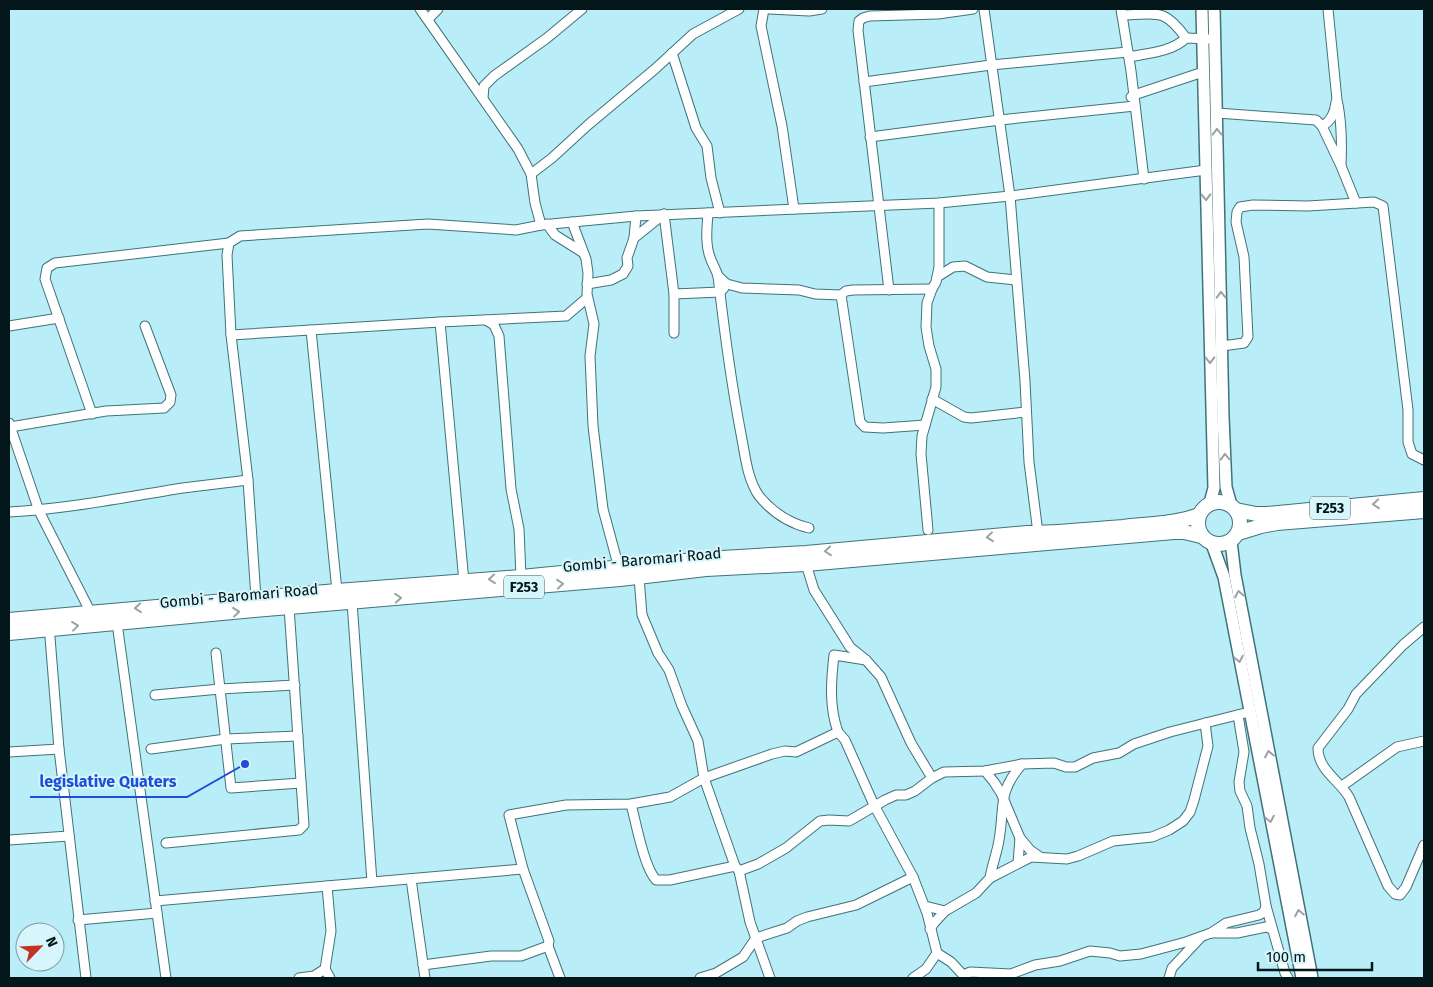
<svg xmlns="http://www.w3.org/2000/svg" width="1433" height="987" font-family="'Fira Sans',sans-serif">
<rect width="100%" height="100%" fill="#b9edf7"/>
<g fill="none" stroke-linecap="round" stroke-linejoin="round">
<defs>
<g id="minor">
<polyline points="420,9 518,149 531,174 535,203 541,225"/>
<polyline points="764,9 761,26 782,126 794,209"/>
<polyline points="769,9 809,11 822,9"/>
<polyline points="984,9 1010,196 1025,381 1029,462 1038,533"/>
<polyline points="1121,9 1131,71 1144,179"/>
<path d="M1328,9L1337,100C1342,122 1342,143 1341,165"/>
<path d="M1122,15C1156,15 1163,6 1186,38"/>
<polyline points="428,19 438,9"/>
<polyline points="672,53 696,128 707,146 711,178 720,213"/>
<path d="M1129,57C1148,53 1172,52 1186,38L1209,39"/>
<polyline points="864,82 991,65 1128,52"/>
<polyline points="1131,97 1134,95 1203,72"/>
<polyline points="483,98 484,86 494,76 547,38 582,9"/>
<polyline points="1217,113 1316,120 1322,126 1341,166 1356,203"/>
<path d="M1322,126C1332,121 1335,112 1336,102"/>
<polyline points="870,137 1000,120 1135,106"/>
<polyline points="531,174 552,158 588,125 655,69 693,34 739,9"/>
<path d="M708,213C707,228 705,244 710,257C712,264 716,269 718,276C724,329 731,382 741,434C745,454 747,479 759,496C773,513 788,523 809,528"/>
<polyline points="664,214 674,294 674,333"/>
<polyline points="572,222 586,259 588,273 587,294 594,324 590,356 593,426 603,509 620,572"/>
<polyline points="547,224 555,235 582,252"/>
<polyline points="634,238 664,214"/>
<polyline points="718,276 727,284 742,288 799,290 815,294 841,295"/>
<polyline points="937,277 953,267 965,266 987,277 1016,280"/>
<polyline points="587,284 611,280 623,274 628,266 627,258 634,238 636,216"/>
<polyline points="889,290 858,30 859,21 863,18 870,16 938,14 973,9"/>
<polyline points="674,294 720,292 724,288"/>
<polyline points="486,320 494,325 499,336 511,489 519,529 521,577"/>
<polyline points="440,322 464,582"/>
<polyline points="9,326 59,318"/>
<polyline points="311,330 337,591"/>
<polyline points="231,335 440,322 566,316 587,298"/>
<polyline points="1222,346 1244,343 1248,337 1244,257 1236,222 1237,212 1240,207 1253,205 1308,206 1374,202 1383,206 1408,410 1408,442 1412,454 1424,460"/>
<polyline points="932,399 964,417 971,418 1026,412"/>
<polyline points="92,414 45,279 47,268 55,263 229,243"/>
<polyline points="9,423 39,511 91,613"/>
<polyline points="925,425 883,428 865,427 860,422 841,295 846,291 853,290 932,289"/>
<polyline points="10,427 106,411 164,408 170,402 171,395 145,326"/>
<path d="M9,512C68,509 125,497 183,488C205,485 226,483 248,480"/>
<polyline points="928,530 921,454 922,436 936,387 936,369 929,346 926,327 927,303 932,289 936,282 939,267 939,203"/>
<polyline points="806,564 814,590 850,647 866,660 881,677 911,743 932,778"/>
<polyline points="639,577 642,615 658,653 669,670 682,706 698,741 704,778 735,866 739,871 750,922 770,978"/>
<polyline points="256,598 248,480 231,335 227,255 229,243 240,236 428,224 516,230 541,225 636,216 939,203 1010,196 1206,170"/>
<polyline points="352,602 372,882"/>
<polyline points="117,623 166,978"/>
<polyline points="49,625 59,749 86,978"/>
<path d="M1424,627L1403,645L1356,694L1348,709L1318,748C1318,770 1339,780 1349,797L1388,886L1395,894L1400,895L1406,887L1424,845"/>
<polyline points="216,653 231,788 301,783"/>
<polyline points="155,695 220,689 295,685"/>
<polyline points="1238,715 1244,752 1239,782 1240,791 1247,806 1250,828 1259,864 1266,906 1285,973 1288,978"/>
<polyline points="838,732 845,740 874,805 913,877 927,913 937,953 951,962 966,978"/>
<polyline points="151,749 226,739 298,736"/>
<polyline points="9,752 59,749"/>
<polyline points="985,771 994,782 1001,793 1020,838 1030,850 1040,857"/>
<polyline points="1342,786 1397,747 1424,741"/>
<path d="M631,804C636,823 644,867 656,880H670L735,866"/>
<polyline points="9,840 69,836"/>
<polyline points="166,843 299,830 304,825 289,607"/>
<polyline points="1018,863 1020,838"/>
<polyline points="739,871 758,864 786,848 820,821 829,820 849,821 885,800 896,795 906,795 915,791 932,778 944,772 985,771 1022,764 1054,763 1066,767 1075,767 1093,758 1119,753 1134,744 1170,732 1249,712"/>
<path d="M990,878C992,865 997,853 999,840C1005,806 997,793 1022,764"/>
<polyline points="411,879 425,978"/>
<polyline points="155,901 523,869"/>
<polyline points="925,906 945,911"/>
<polyline points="78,920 157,913"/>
<polyline points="930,929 934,923 945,911 976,893 990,878 1031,857 1067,859 1078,856 1113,841 1152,837 1169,830 1183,821 1190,812 1194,800 1208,746 1205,723"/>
<polyline points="1211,933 1237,933 1266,927 1272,929"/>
<polyline points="423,965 491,956 521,956 548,946"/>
<polyline points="325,969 330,978"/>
<polyline points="964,975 970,972 1011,974 1035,965 1060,961 1090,951 1110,953 1120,956 1141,954 1186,942 1211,933 1226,923 1259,915 1264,912 1266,906"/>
<polyline points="299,978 314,976 325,969 331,931 327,886"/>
<path d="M560,978L548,946L549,941L523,869L509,815L566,805L631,804L670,797L704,778L772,754L785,751L796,752L838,732C829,707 831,681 834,655L866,660"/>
<polyline points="700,978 716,973 743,957 756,938 787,928 797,921 807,917 856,905 913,877"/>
<polyline points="913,978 926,969 937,953"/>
<polyline points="1169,978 1172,968 1201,937"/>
</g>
<g id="secondary">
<polyline points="1202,9 1214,488 1210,503"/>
<polyline points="1214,9 1223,417 1226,487 1231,505"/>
<polyline points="1231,541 1235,575 1312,978"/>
<polyline points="1212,544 1224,577 1302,978"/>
</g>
<g id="primary">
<circle cx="1219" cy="523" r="21"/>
<polyline points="1236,510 1256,514 1267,514 1424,499"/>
<polyline points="1238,533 1261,526 1277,523 1424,511"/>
<path d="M9,620L337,591L521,577L705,559L806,553L1027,533C1059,533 1091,529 1123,527C1148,524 1175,524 1199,515"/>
<polyline points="9,633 254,610 620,579 706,569 806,564 1174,532 1184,532 1201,536"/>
</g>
</defs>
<!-- minor casing -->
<use href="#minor" stroke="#41727b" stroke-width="11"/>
<!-- secondary casing -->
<use href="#secondary" stroke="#41727b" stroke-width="14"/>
<!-- primary casing -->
<use href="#primary" stroke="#41727b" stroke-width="16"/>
<!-- minor -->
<use href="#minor" stroke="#fff" stroke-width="9"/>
<!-- secondary -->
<use href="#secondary" stroke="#fff" stroke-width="11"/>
<!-- primary -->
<use href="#primary" stroke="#fff" stroke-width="14"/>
</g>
<!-- one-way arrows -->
<defs><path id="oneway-chevron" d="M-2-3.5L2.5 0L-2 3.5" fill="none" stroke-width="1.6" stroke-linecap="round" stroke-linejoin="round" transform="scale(1.25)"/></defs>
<g stroke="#9aa2a3">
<use href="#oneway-chevron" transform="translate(1217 132) rotate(-91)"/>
<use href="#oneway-chevron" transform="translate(1206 197) rotate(89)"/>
<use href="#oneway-chevron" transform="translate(1221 295) rotate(-91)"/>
<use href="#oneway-chevron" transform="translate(1210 360) rotate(89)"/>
<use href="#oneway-chevron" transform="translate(1225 457) rotate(-92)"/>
<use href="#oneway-chevron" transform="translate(1376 504) rotate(175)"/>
<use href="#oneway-chevron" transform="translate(990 537) rotate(174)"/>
<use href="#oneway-chevron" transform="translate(828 551) rotate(175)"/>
<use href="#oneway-chevron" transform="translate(492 579) rotate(175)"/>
<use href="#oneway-chevron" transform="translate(560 584) rotate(-5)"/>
<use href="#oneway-chevron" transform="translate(1239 594) rotate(-101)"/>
<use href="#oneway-chevron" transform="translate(398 598) rotate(-5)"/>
<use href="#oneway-chevron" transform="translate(138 608) rotate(175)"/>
<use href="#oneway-chevron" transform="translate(236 612) rotate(-6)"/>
<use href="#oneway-chevron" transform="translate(75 626) rotate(-7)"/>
<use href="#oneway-chevron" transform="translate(1239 659) rotate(79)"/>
<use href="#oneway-chevron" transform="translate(1269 754) rotate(-101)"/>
<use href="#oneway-chevron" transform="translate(1270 819) rotate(79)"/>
<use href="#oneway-chevron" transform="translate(1299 913) rotate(-101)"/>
</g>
<g text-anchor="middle" stroke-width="4" stroke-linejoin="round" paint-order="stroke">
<!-- shield labels -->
<g fill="#d7f6fc" stroke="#43595e" stroke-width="1">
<rect x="1310" y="496.5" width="40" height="23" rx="4"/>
<rect x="504" y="575.5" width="40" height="23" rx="4"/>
</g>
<g font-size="14" font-weight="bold" fill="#03161a">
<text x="1330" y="513">F253</text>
<text x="524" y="592">F253</text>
</g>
<!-- street labels -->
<g font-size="15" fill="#03161a" stroke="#d7f6fc">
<text transform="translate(642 560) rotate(-5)" y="5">Gombi - Baromari Road</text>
<text transform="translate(239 596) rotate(-5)" y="5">Gombi - Baromari Road</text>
</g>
</g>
<!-- callouts -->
<path fill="none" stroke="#1d4ed8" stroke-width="2" d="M245 764L187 797H30"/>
<circle fill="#1d4ed8" stroke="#d7f6fc" stroke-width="2" cx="245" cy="764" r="5"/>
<g font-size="16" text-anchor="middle" font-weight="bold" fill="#1d4ed8" stroke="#d7f6fc" stroke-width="4" stroke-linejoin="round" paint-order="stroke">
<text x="108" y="787">legislative Quaters</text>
</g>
<!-- border -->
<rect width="1433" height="987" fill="none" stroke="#03161a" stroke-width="20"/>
<!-- north arrow -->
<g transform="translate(40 947) rotate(66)"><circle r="24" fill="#d7f6fc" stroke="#829ca2"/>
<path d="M0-4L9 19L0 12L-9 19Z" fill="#c03421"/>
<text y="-8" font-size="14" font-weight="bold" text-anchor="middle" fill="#03161a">N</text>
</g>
<!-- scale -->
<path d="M1258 962v8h114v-8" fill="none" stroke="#03161a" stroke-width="2.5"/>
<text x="1266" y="962" font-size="15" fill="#03161a" stroke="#d7f6fc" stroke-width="4" paint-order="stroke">100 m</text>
</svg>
